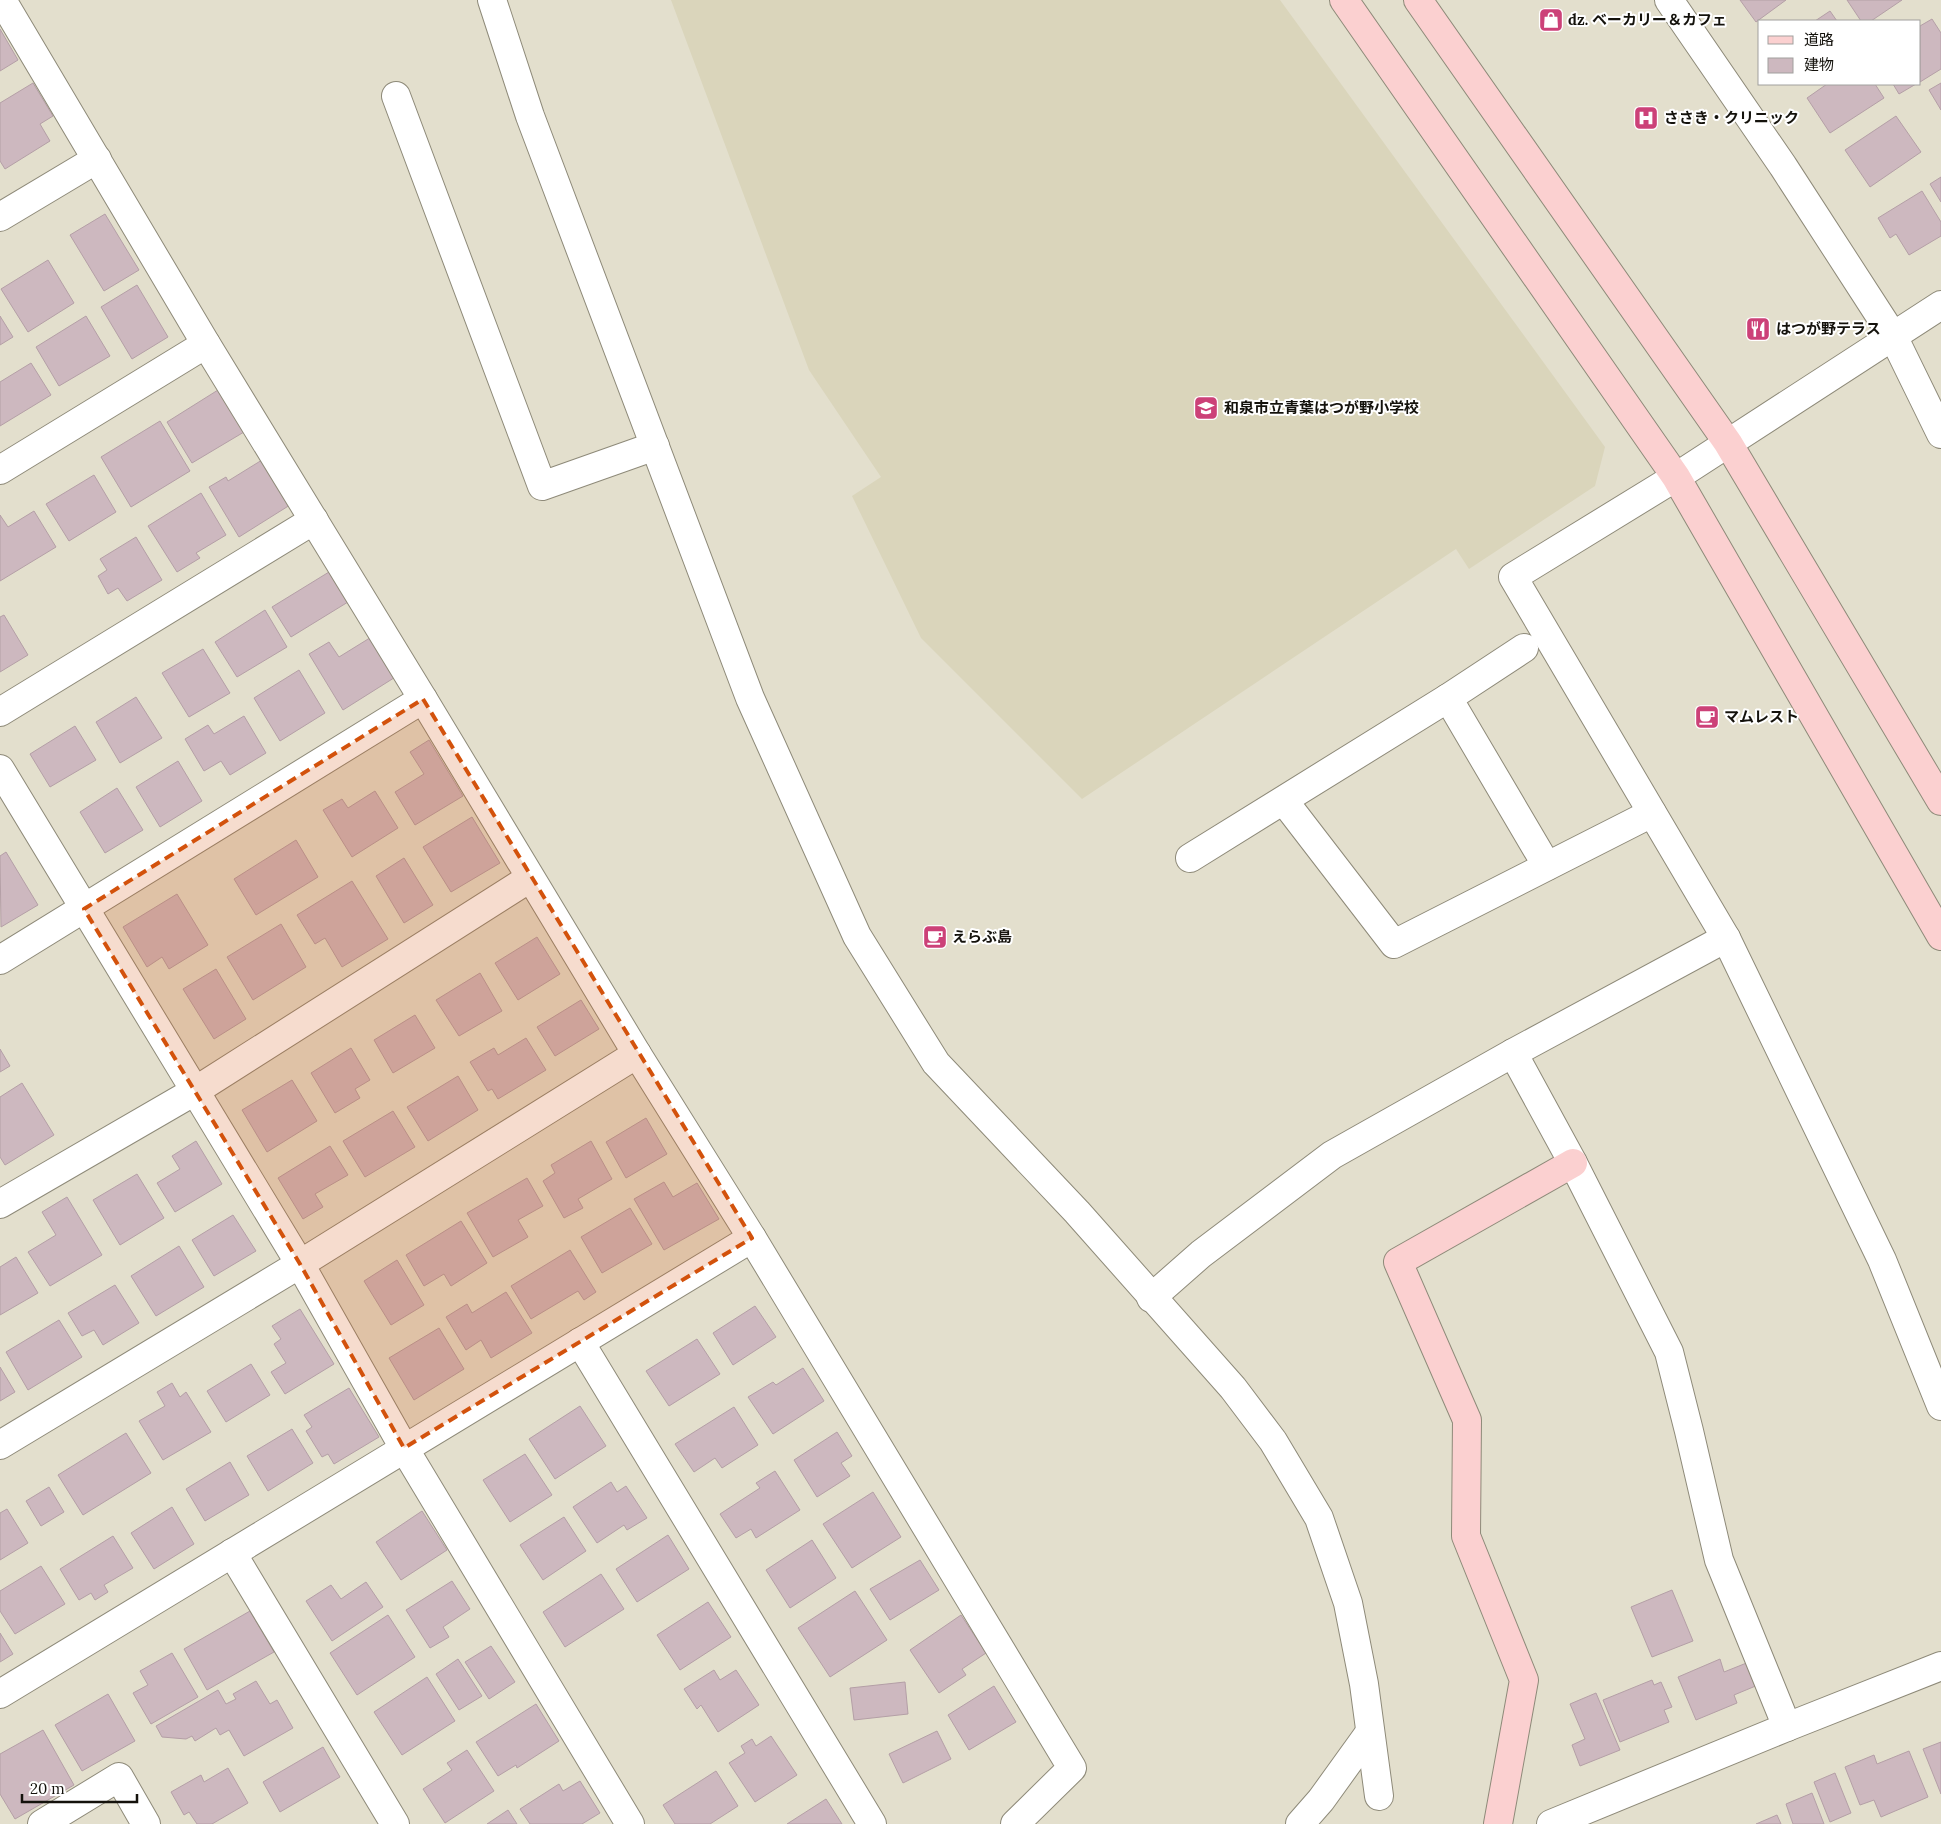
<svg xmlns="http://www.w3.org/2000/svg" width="1941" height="1824" font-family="Lora,'Noto Sans JP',serif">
<rect width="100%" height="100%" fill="#e3dfcd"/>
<!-- built -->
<polygon fill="#dad5bb" points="671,0 1280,0 1605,447 1595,486 1469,569 1456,549 1082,799 921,638 852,496 881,477 809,370"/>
<!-- building -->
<g fill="#cdb8bf" stroke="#b49fa6">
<polygon points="1740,0 1786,0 1756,22"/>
<polygon points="1847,0 1902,0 1871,21 1861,21"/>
<polygon points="1830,11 1837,21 1815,21"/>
<polygon points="1932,19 1941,33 1941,69 1920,82 1920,26"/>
<polygon points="0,29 18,60 0,71"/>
<polygon points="33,83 53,116 40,124 50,141 5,169 0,161 0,103"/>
<polygon points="1941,83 1941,110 1929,90"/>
<polygon points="1827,84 1875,84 1884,98 1830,133 1807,98"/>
<polygon points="1893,84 1916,84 1899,94"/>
<polygon points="1896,116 1921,152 1870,187 1845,150"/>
<polygon points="1941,177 1941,202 1930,184"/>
<polygon points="1922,191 1941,222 1941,236 1909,255 1896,234 1890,238 1878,218"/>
<polygon points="105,214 139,270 104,291 70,235"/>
<polygon points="48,260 74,303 28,332 1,289"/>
<polygon points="137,285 168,337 132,359 101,307"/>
<polygon points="0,316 13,337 0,345"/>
<polygon points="86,316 110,356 59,386 36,347"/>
<polygon points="31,363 51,395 0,426 0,382"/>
<polygon points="218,390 244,432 192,463 167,422"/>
<polygon points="160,421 190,471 131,507 101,457"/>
<polygon points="262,460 290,505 239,537 209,487 226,477 228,481"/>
<polygon points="94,475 116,512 69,541 46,504"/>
<polygon points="201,493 226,535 196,553 200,558 177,572 148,526"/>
<polygon points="34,511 56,547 0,581 0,515 8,527"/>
<polygon points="136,537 162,580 127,601 118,588 108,594 98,576 107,570 100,559"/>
<polygon points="329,572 348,602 291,637 272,607"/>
<polygon points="265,610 287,647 237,677 215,642"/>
<polygon points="4,615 28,655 0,672 0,617"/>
<polygon points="373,636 397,676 343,710 309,654 329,642 339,657"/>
<polygon points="203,649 230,693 189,717 162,673"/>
<polygon points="299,670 325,713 280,741 254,698"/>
<polygon points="136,697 162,738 120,763 96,722"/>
<polygon points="244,716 266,753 230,775 221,761 204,771 185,739 208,725 214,734"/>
<polygon points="75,726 96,760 50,787 30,754"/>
<polygon points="429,740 463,796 415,825 395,792 424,774 410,752"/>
<polygon points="178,761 202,801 160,827 136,787"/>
<polygon points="117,788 143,830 105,853 80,812"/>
<polygon points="375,791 398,828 352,857 323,810 342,799 348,808"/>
<polygon points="472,817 500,863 451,892 423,847"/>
<polygon points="296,840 318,877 256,915 234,879"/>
<polygon points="6,852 38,905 1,927 0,856"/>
<polygon points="404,858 433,905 404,923 376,876"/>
<polygon points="352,881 388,939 342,967 325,938 315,944 297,915"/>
<polygon points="177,894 208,945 169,969 162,957 147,967 123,927"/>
<polygon points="281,924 306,967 253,1000 227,957"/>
<polygon points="537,937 560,974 518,1000 495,963"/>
<polygon points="216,969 246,1019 214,1039 183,989"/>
<polygon points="480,973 502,1011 459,1036 436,1000"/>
<polygon points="581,1000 599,1029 555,1056 537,1027"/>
<polygon points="415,1015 435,1048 393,1073 374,1040"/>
<polygon points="526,1038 546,1070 498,1099 492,1089 488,1091 470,1062 494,1048 498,1055"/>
<polygon points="351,1048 370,1080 355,1089 360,1098 335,1113 311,1073"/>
<polygon points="0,1049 10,1066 0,1072"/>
<polygon points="458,1076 478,1110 428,1141 407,1107"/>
<polygon points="292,1080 317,1121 267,1152 242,1110"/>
<polygon points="22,1083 54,1135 5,1165 0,1157 0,1097"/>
<polygon points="393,1111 415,1147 365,1177 343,1141"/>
<polygon points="646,1118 667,1154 626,1178 606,1142"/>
<polygon points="196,1141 222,1184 175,1212 157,1183 180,1169 172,1156"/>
<polygon points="591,1141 612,1179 578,1199 583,1208 564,1218 543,1181 555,1173 551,1165"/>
<polygon points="330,1146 348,1175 315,1194 323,1207 303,1219 278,1178"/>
<polygon points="137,1174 164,1218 120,1245 93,1200"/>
<polygon points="527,1178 543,1206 518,1220 528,1237 493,1257 467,1213"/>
<polygon points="664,1182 673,1197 697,1183 719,1219 664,1250 634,1199"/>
<polygon points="67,1197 102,1255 50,1286 28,1252 56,1235 42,1212"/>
<polygon points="630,1208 652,1244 602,1273 581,1237"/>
<polygon points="233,1215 256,1251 214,1276 192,1240"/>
<polygon points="461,1221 487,1263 451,1286 444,1274 424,1286 406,1255"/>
<polygon points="179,1246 204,1287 156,1316 131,1276"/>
<polygon points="570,1250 596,1292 584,1300 578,1291 531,1319 511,1286"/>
<polygon points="16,1257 38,1293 0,1315 0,1267"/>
<polygon points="397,1260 424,1305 391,1325 364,1281"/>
<polygon points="115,1285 139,1323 103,1345 94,1330 82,1336 68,1313"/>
<polygon points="506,1292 532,1333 491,1358 481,1340 466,1350 446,1317 467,1304 472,1313"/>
<polygon points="755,1306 776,1337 733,1365 713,1333"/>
<polygon points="300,1309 334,1364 285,1394 271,1372 286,1363 274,1344 281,1339 272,1326"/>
<polygon points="59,1320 82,1357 28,1390 6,1352"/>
<polygon points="439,1328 464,1369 414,1400 389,1358"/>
<polygon points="697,1339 720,1374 669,1406 646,1371"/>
<polygon points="251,1364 270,1395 226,1422 207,1391"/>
<polygon points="0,1367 15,1392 0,1401"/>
<polygon points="803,1368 824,1401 773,1434 748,1397 773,1382 776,1385"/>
<polygon points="172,1383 180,1397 186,1392 211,1432 163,1460 139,1421 165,1406 157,1392"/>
<polygon points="349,1388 379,1437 334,1464 328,1454 322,1457 306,1431 312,1427 304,1415"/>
<polygon points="580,1406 606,1446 555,1479 529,1439"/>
<polygon points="734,1407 758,1445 722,1468 715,1458 694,1472 675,1444"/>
<polygon points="292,1429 313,1463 268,1491 247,1456"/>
<polygon points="837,1432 852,1456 841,1463 850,1476 817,1497 794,1460"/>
<polygon points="126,1433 151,1473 83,1515 58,1475"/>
<polygon points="525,1454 552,1495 510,1522 483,1480"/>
<polygon points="230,1462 249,1495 205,1521 186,1489"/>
<polygon points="775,1471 800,1510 756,1538 751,1529 736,1538 720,1514 760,1488 756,1483"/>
<polygon points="611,1482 617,1492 626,1486 647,1518 627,1530 624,1525 597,1543 573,1507"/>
<polygon points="49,1487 64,1512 41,1526 26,1501"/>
<polygon points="873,1492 901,1537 852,1568 823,1524"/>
<polygon points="172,1507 194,1544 154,1569 131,1533"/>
<polygon points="7,1509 28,1543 0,1560 0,1513"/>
<polygon points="422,1511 447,1550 401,1580 376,1542"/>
<polygon points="564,1517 586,1551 543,1580 520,1545"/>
<polygon points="668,1535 689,1569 637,1602 616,1569"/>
<polygon points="113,1536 133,1568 104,1585 108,1592 95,1600 91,1593 79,1600 60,1569"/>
<polygon points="812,1540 836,1578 790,1608 766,1570"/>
<polygon points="920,1560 939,1590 890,1620 870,1589"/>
<polygon points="41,1566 65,1604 15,1634 0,1611 0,1591"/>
<polygon points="601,1574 624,1609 565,1647 543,1612"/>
<polygon points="452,1581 470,1609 443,1627 449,1637 430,1648 406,1610"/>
<polygon points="366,1582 383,1607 332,1641 306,1601 331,1585 341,1599"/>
<polygon points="1672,1590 1693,1641 1652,1657 1631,1607"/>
<polygon points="855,1591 887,1640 830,1677 798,1628"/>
<polygon points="708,1602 731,1637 680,1670 657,1635"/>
<polygon points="250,1611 274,1652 207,1690 184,1649"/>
<polygon points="388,1615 415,1657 357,1695 330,1653"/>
<polygon points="961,1615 986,1653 962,1669 966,1675 939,1693 910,1650"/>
<polygon points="0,1633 13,1654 0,1662"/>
<polygon points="491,1646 515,1682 489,1699 465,1662"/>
<polygon points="172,1653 198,1697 151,1724 133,1693 148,1685 140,1671"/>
<polygon points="458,1659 482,1696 459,1710 436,1674"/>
<polygon points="1720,1659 1724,1672 1749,1662 1758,1685 1734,1695 1737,1703 1696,1720 1678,1677"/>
<polygon points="714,1670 720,1680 736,1670 759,1705 718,1732 701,1705 697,1709 684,1689"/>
<polygon points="427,1677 455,1721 402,1755 374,1712"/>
<polygon points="1652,1680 1654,1685 1661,1682 1672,1707 1664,1710 1669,1722 1620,1742 1603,1700"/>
<polygon points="256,1681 270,1704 277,1700 293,1728 244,1756 229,1730 220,1735 216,1728 195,1741 192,1736 186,1739 162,1737 156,1726 218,1690 226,1704 236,1699 233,1694"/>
<polygon points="905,1682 908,1714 854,1720 850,1688"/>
<polygon points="994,1686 1016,1722 969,1750 948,1715"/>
<polygon points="1596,1693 1620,1750 1580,1766 1572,1745 1585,1739 1570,1704"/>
<polygon points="108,1694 135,1741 82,1771 55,1725"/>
<polygon points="536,1704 559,1741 517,1768 516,1765 498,1776 476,1742"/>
<polygon points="43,1730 74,1785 15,1819 0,1794 0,1754"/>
<polygon points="937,1731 951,1759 903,1783 889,1754"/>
<polygon points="771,1736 797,1775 755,1802 729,1763 745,1753 741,1746 752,1739 756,1746"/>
<polygon points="1941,1742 1941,1794 1923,1749"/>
<polygon points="323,1747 340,1777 280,1812 263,1782"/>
<polygon points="467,1750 494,1791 445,1823 423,1789 452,1770 447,1763"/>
<polygon points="1909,1751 1928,1797 1881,1817 1874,1800 1860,1805 1845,1767 1874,1755 1877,1764"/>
<polygon points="228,1768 248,1803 212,1824 197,1824 189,1812 184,1815 171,1792 201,1775 204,1782"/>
<polygon points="716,1771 738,1806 710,1824 675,1824 663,1805"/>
<polygon points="1835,1773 1851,1813 1830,1822 1814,1782"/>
<polygon points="580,1781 600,1813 582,1824 530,1824 520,1809 559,1784 563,1791"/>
<polygon points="1812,1793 1824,1824 1793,1824 1786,1804"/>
<polygon points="826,1799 842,1824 787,1824"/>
<polygon points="508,1810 517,1824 487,1824"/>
<polygon points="1777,1815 1781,1824 1756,1824"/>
</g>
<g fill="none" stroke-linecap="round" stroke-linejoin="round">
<defs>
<g id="street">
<polyline points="2,0 206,344 423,699 637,1054 752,1238 1072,1768 1015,1824"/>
<polyline points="492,0 530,116 750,698 857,936 936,1063 1077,1212 1233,1388 1273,1441 1319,1518 1348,1603 1364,1684 1379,1796"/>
<polyline points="1669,0 1783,166 1893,336 1941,434"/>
<polyline points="396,96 542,486 655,446"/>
<polyline points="0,217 97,159"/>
<polyline points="1941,305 1676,477 1513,577 1726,938 1882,1260 1941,1406"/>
<polyline points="0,470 206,344"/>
<polyline points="1448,698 1524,648"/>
<polyline points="0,712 314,520"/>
<polyline points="0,769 300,1264 404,1448 630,1824"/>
<polyline points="1284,801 1394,944 1652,813"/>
<polyline points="1190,858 1448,698 1547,866"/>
<polyline points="0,960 423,699"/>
<polyline points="1513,1053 1573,1163 1669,1352 1689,1431 1719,1560 1787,1727"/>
<polyline points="0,1204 195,1091 530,878"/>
<polyline points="1151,1298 1201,1254 1332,1155 1513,1053 1726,938"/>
<polyline points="580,1342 872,1824"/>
<polyline points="0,1445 300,1264 637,1054"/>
<polyline points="232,1553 395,1824"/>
<polyline points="0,1694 752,1238"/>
<polyline points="42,1824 119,1777 146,1824"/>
<polyline points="1300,1824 1321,1800 1370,1732"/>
<polyline points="1551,1824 1787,1727 1941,1666"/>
</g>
<g id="secondary">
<polyline points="1344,0 1676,477 1941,936"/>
<polyline points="1418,0 1728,443 1941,801"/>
<polyline points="1498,1824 1524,1680 1466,1536 1467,1420 1398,1262 1573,1163"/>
</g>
</defs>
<!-- street casing -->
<use href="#street" stroke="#8e8a79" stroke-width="30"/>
<!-- secondary casing -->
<use href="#secondary" stroke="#8e8a79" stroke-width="30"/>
<!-- street -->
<use href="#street" stroke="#fff" stroke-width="28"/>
<!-- secondary -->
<use href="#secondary" stroke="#fbd0d0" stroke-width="28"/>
</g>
<!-- marked area -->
<path fill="#d3520c" fill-opacity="0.2" stroke="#d3520c" stroke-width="4" stroke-dasharray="10 6" stroke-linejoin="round" d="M423,699L752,1238L404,1448L300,1264L84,909Z"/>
<!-- icons -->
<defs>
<symbol id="shop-square" viewBox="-11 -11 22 22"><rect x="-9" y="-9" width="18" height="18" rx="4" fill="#cc4178" stroke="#fff"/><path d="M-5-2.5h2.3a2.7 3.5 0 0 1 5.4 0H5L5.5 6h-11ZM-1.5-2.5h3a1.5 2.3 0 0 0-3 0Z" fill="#fff"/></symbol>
<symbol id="hospital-square" viewBox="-11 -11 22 22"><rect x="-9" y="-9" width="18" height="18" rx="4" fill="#cc4178" stroke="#fff"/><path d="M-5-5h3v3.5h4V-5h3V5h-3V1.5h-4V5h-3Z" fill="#fff"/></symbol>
<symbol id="restaurant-square" viewBox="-11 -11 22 22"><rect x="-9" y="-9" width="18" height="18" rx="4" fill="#cc4178" stroke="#fff"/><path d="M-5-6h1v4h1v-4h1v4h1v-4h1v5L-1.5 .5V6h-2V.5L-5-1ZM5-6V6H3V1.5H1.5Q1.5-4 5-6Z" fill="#fff"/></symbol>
<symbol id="school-square" viewBox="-11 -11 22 22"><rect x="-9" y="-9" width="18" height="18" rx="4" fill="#cc4178" stroke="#fff"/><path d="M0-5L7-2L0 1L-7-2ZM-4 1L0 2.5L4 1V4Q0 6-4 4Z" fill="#fff"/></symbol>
<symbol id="cafe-square" viewBox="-11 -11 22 22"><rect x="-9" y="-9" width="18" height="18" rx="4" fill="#cc4178" stroke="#fff"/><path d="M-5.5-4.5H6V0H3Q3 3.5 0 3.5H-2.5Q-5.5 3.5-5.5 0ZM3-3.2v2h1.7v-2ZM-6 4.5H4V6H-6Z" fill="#fff"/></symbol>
</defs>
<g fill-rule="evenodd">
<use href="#shop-square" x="1537" y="6" width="28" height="28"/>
<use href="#hospital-square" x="1632" y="104" width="28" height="28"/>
<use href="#restaurant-square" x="1744" y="315" width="28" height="28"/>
<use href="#school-square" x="1192" y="394" width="28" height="28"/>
<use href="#cafe-square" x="1693" y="703" width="28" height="28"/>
<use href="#cafe-square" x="921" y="923" width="28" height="28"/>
</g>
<g text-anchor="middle" stroke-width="4" stroke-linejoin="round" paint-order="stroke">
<!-- poi labels -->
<g font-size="15" font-weight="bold" fill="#14120c" stroke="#fff" text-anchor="start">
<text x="1568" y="25">dz. ベーカリー＆カフェ</text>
<text x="1664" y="123">ささき・クリニック</text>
<text x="1776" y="334">はつが野テラス</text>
<text x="1224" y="413">和泉市立青葉はつが野小学校</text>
<text x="1724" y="722">マムレスト</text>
<text x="952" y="942">えらぶ島</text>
</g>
</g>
<!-- legend -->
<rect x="1758" y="20" width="162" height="65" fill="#ffffff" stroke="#a1a09e"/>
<rect x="1768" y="36" width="25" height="8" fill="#fbd0d0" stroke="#a1a09e"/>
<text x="1804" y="45" font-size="15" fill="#14120c">道路</text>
<rect x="1768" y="58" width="25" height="15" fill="#cdb8bf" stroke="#a1a09e"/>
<text x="1804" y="70" font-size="15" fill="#14120c">建物</text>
<!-- scale -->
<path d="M22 1794v8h115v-8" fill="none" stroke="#14120c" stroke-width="2.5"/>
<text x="30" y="1794" font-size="15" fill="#14120c" stroke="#ffffff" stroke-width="4" paint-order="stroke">20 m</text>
</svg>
